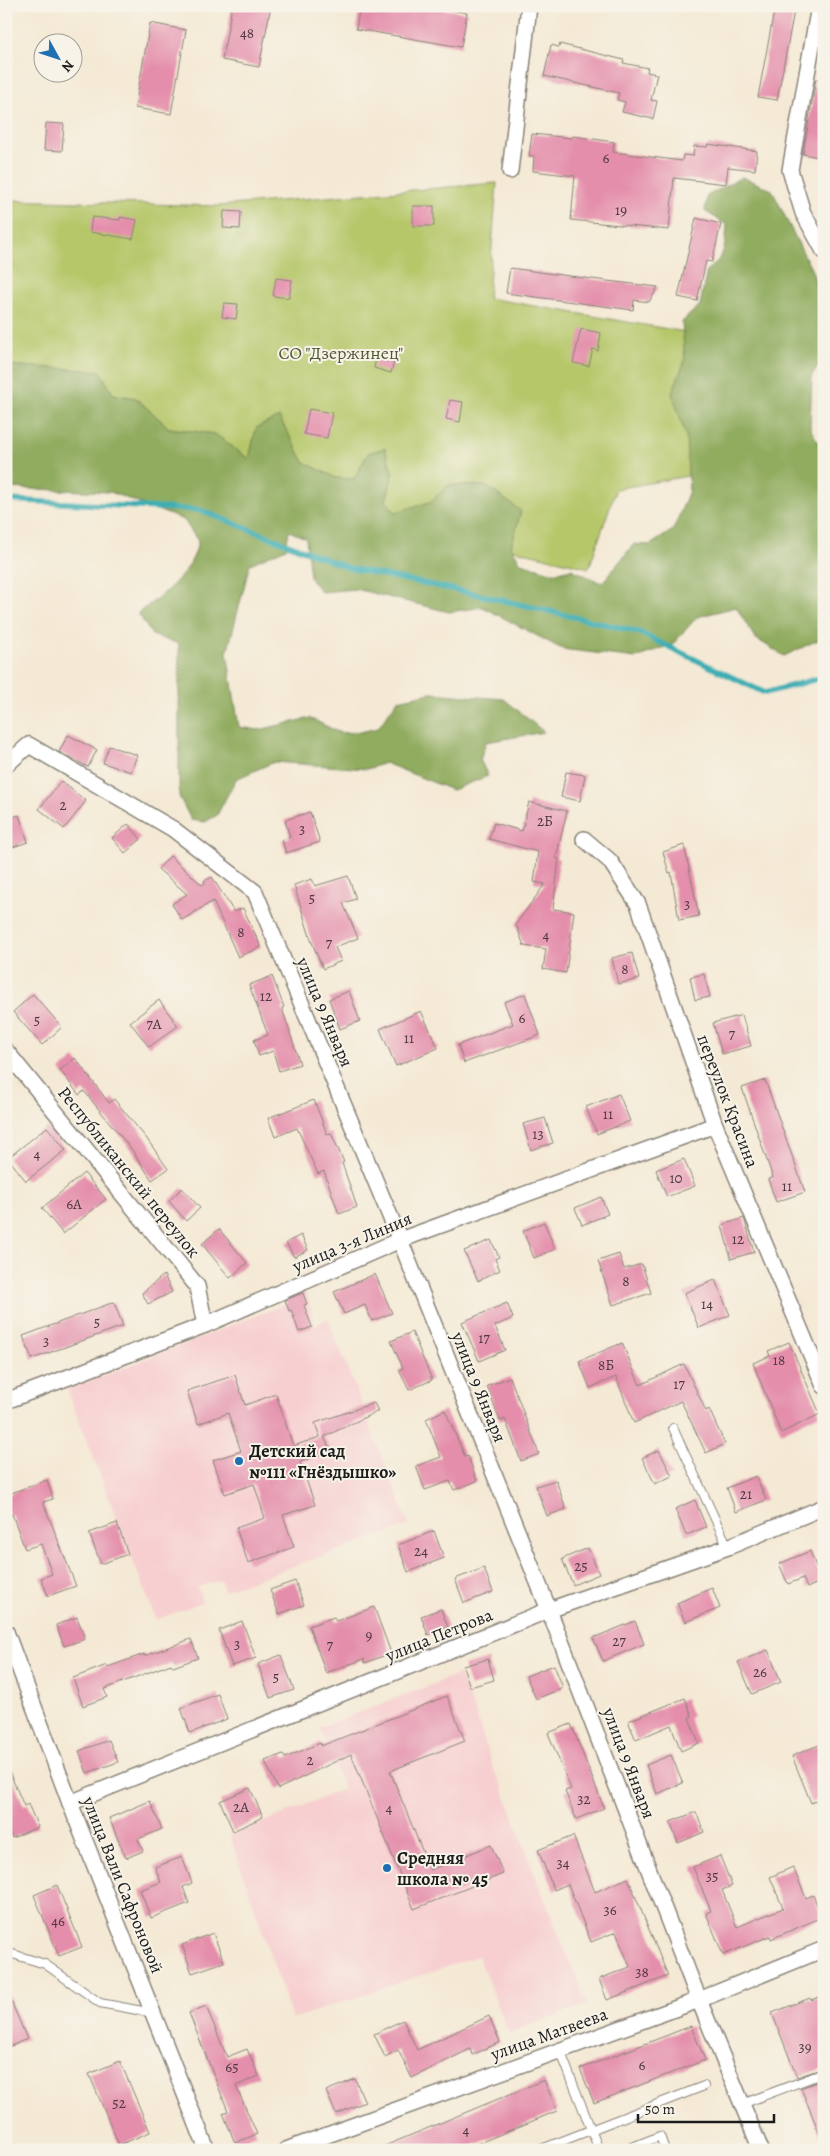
<svg xmlns="http://www.w3.org/2000/svg" width="830" height="2156" font-family="Alegreya,serif">
<rect width="100%" height="100%" fill="#f7f3e8"/>
<filter id="ink" filterUnits="userSpaceOnUse"><feTurbulence type="fractalNoise" baseFrequency=".02" numOctaves="2"/><feDisplacementMap in="SourceGraphic" scale="10" xChannelSelector="R" yChannelSelector="G"/><feConvolveMatrix kernelMatrix="1 2 1 2 8 2 1 2 1" color-interpolation-filters="sRGB"/></filter>
<filter id="wash" filterUnits="userSpaceOnUse"><feTurbulence type="fractalNoise" baseFrequency=".0096" numOctaves="4" result="noise"/><feDisplacementMap in="SourceGraphic" scale="20" xChannelSelector="R" yChannelSelector="G"/><feGaussianBlur stdDeviation="1.12" result="paint"/><feColorMatrix in="noise" values="0 0 0 0 0 0 0 0 0 0 0 0 0 0 0 0 0 1.4 0 .05"/><feComposite in="paint" operator="in"/></filter>
<g filter="url(#wash)">
<rect width="100%" height="100%" fill="#f4e9d4"/>
<!-- built -->
<g fill="#f7cfd0">
<polygon points="302,1291 307,1293 314,1325 328,1319 409,1525 224,1591 221,1580 198,1587 202,1602 156,1620 67,1390 286,1304 284,1298"/>
<polygon points="459,1674 474,1709 493,1768 502,1786 543,1896 587,2004 509,2033 478,1956 292,2019 230,1836 344,1789 319,1728"/>
</g>
<!-- green -->
<polygon fill="#b6c76a" stroke="#697243" points="497,183 488,298 755,344 715,471 616,489 589,568 356,511 6,456 6,200 218,206"/>
<!-- forest -->
<path fill="#90ac5e" stroke="#56643d" d="M742,177L772,190L813,273L824,316V356L812,375L810,428L824,453V640H818L784,656L755,638L736,607L697,617L673,644L636,658L562,649L483,607L449,612L356,589L321,592L310,578L306,538L289,531L286,548L250,564L227,653L239,727L259,730L310,718L340,733L360,732L378,728L398,700L431,693L504,699L544,732L486,742L480,760L488,776L452,790L385,763L367,769L274,762L236,779L217,815L205,822L191,820L179,796V644L152,635L138,613C163,594 193,574 198,541L184,520L110,492L6,488V365L100,371L113,394L136,398L169,428L215,434L249,459L256,428L279,417L304,462L336,478L354,479L368,453L385,448L393,474L386,501L395,512L430,502L449,485L486,486L521,511L511,547L521,563L554,573L571,569L602,583L634,544L650,545L673,530L689,491L686,436L672,393L685,360L682,322L700,305L707,270C726,256 725,247 727,225L705,211L707,196Z"/>
<g fill="none" stroke-linecap="round" stroke-linejoin="round">
<!-- stream -->
<polyline stroke="#3daeb4" stroke-width="5.5" points="6,500 200,510 349,568 480,595 638,632 765,693 824,677"/>
</g>
<g id="blocks">
<!-- building -->
<g fill="#e48eab">
<polygon points="232,6 271,6 259,67 222,60"/>
<polygon points="360,6 429,6 467,13 461,47 356,29"/>
<polygon points="775,6 795,6 777,100 758,97"/>
<polygon points="150,23 186,30 171,114 135,108"/>
<polygon points="560,44 624,60 623,63 648,68 647,72 657,74 651,100 657,101 653,119 622,112 625,102 617,100 619,93 544,76 551,45 559,47"/>
<polygon points="816,79 824,80 824,158 803,154"/>
<polygon points="46,123 64,124 62,151 44,150"/>
<polygon points="532,134 572,138 573,136 614,142 613,152 682,161 683,155 693,156 694,146 707,147 708,144 757,151 755,170 728,167 726,184 674,178 669,230 571,220 575,176 533,171 534,156 529,156"/>
<rect x="413" y="206" width="21" height="20"/>
<polygon points="224,211 241,212 240,229 223,228"/>
<polygon points="92,217 120,220 120,217 137,220 133,239 90,232"/>
<polygon points="696,218 721,224 712,262 706,261 697,301 678,297"/>
<polygon points="510,268 607,281 658,287 649,302 634,300 633,310 506,293"/>
<polygon points="276,278 292,280 289,298 273,296"/>
<polygon points="224,303 238,304 236,319 222,317"/>
<polygon points="581,329 601,333 598,351 593,349 589,366 573,363"/>
<polygon points="377,354 395,358 391,373 374,368"/>
<polygon points="450,400 463,402 460,422 446,419"/>
<polygon points="309,409 332,413 327,438 304,434"/>
<polygon points="68,735 97,750 88,767 59,752"/>
<polygon points="109,746 137,755 131,772 103,763"/>
<polygon points="566,772 585,775 580,801 561,797"/>
<polygon points="61,781 86,801 64,829 39,809"/>
<polygon points="529,802 567,811 556,858 559,859 553,909 574,912 566,973 543,969 546,949 524,946 516,924 545,884 534,882 538,852 489,839 494,823 522,831"/>
<polygon points="310,812 320,842 286,853 282,840 290,837 285,820"/>
<polygon points="19,815 28,842 13,847 12,843 6,845 6,819"/>
<polygon points="128,824 141,839 125,853 112,838"/>
<polygon points="684,845 699,916 679,920 671,872 669,873 663,852"/>
<polygon points="170,856 202,885 205,883 204,881 212,877 234,912 243,908 261,947 238,957 213,901 182,920 172,904 187,894 158,869"/>
<polygon points="348,876 356,899 343,903 358,938 335,947 341,961 323,969 311,940 294,885 312,879 315,886"/>
<polygon points="632,953 639,979 618,984 612,958"/>
<polygon points="704,974 710,997 695,1000 690,977"/>
<polygon points="272,976 284,1007 282,1008 300,1064 279,1071 273,1051 259,1056 254,1040 268,1035 249,985"/>
<polygon points="349,991 360,1021 340,1029 329,999"/>
<polygon points="33,994 62,1027 42,1045 13,1012"/>
<polygon points="525,994 540,1035 464,1063 458,1045 513,1024 504,1002"/>
<polygon points="159,1000 178,1026 149,1047 130,1022"/>
<polygon points="421,1011 438,1048 396,1066 380,1029"/>
<polygon points="742,1015 751,1046 722,1054 713,1023"/>
<polygon points="75,1058 109,1103 114,1099 147,1139 168,1169 152,1180 135,1155 136,1155 84,1091 79,1095 60,1070"/>
<polygon points="765,1080 805,1192 776,1202 768,1179 773,1178 742,1088"/>
<polygon points="619,1094 630,1121 597,1134 586,1107"/>
<polygon points="314,1100 327,1134 331,1133 344,1162 342,1163 357,1207 339,1214 324,1171 318,1174 297,1128 275,1137 268,1118"/>
<polygon points="545,1118 553,1143 531,1150 523,1124"/>
<polygon points="47,1127 66,1150 26,1181 8,1158"/>
<polygon points="684,1159 695,1186 667,1197 656,1170"/>
<polygon points="84,1173 106,1199 63,1234 42,1208"/>
<polygon points="182,1188 200,1208 186,1221 169,1201"/>
<polygon points="601,1197 608,1214 582,1225 575,1208"/>
<polygon points="744,1218 754,1252 731,1259 722,1225"/>
<polygon points="544,1222 555,1249 534,1258 523,1231"/>
<polygon points="219,1229 247,1263 230,1278 202,1244"/>
<polygon points="301,1235 308,1250 294,1257 286,1243"/>
<polygon points="491,1240 499,1257 495,1259 500,1270 478,1281 464,1251"/>
<polygon points="619,1254 624,1269 642,1264 651,1293 613,1305 598,1261"/>
<polygon points="375,1274 392,1313 372,1321 365,1305 344,1314 334,1292"/>
<polygon points="164,1275 172,1292 148,1304 142,1293"/>
<polygon points="715,1280 730,1315 699,1328 684,1293"/>
<polygon points="303,1293 307,1304 304,1305 312,1327 299,1332 291,1310 289,1311 285,1300"/>
<polygon points="114,1302 123,1326 32,1359 23,1336"/>
<polygon points="507,1303 513,1318 495,1326 505,1350 479,1361 462,1322"/>
<polygon points="412,1332 432,1380 409,1390 399,1370 403,1368 391,1341"/>
<polygon points="789,1342 820,1414 781,1433 753,1363 770,1356 768,1351"/>
<polygon points="622,1343 640,1385 684,1364 706,1411 709,1409 725,1444 706,1453 681,1401 634,1423 616,1377 590,1388 579,1361"/>
<polygon points="235,1375 245,1405 276,1394 293,1446 320,1437 315,1423 374,1403 378,1411 324,1437 331,1451 300,1462 315,1505 283,1515 294,1547 248,1563 236,1528 265,1518 254,1484 225,1494 213,1460 241,1451 228,1413 198,1424 187,1391"/>
<polygon points="510,1377 539,1454 521,1461 505,1419 500,1421 487,1386"/>
<polygon points="445,1410 465,1457 468,1456 477,1481 454,1490 450,1481 425,1490 416,1466 441,1457 426,1419"/>
<polygon points="659,1450 672,1476 655,1484 642,1458"/>
<polygon points="756,1476 766,1500 736,1512 727,1488"/>
<polygon points="47,1480 53,1499 43,1502 76,1586 48,1596 41,1578 52,1574 41,1544 25,1549 12,1514 9,1515 6,1507 6,1495"/>
<polygon points="556,1480 566,1509 547,1516 536,1486"/>
<polygon points="695,1500 706,1527 686,1535 675,1509"/>
<polygon points="117,1523 128,1554 101,1564 89,1533"/>
<polygon points="434,1531 444,1558 408,1572 398,1545"/>
<polygon points="588,1548 599,1574 573,1585 562,1559"/>
<polygon points="810,1551 822,1581 807,1588 803,1578 788,1584 779,1564"/>
<polygon points="484,1568 493,1592 464,1603 455,1579"/>
<polygon points="295,1581 304,1605 279,1614 270,1590"/>
<polygon points="712,1588 720,1608 685,1622 677,1603"/>
<polygon points="374,1607 391,1653 365,1663 364,1659 326,1673 309,1626 334,1617 336,1621"/>
<polygon points="441,1609 448,1627 428,1635 421,1616"/>
<polygon points="77,1617 85,1639 64,1646 56,1625"/>
<polygon points="242,1621 256,1658 232,1666 219,1630"/>
<polygon points="635,1621 644,1644 603,1661 593,1638"/>
<polygon points="191,1639 198,1658 173,1667 171,1664 104,1689 107,1697 83,1706 73,1678 107,1665 108,1667 144,1654 144,1656"/>
<polygon points="768,1650 781,1682 752,1694 738,1662"/>
<polygon points="281,1655 294,1690 270,1698 258,1664"/>
<polygon points="488,1659 494,1680 470,1687 463,1666"/>
<polygon points="554,1665 563,1688 536,1699 526,1676"/>
<polygon points="218,1694 227,1719 190,1733 181,1708"/>
<polygon points="447,1696 465,1741 390,1771 430,1870 491,1845 503,1874 414,1909 351,1754 278,1789 265,1761 283,1754 285,1758 320,1743 321,1746"/>
<polygon points="685,1698 692,1716 689,1718 699,1743 681,1751 671,1725 636,1740 628,1721"/>
<polygon points="571,1724 604,1808 576,1819 565,1791 571,1789 548,1733"/>
<polygon points="109,1740 118,1762 87,1773 79,1751"/>
<polygon points="824,1743 824,1797 811,1803 792,1756"/>
<polygon points="671,1755 683,1783 657,1794 646,1765"/>
<polygon points="6,1764 24,1806 28,1804 38,1827 12,1838 6,1824"/>
<polygon points="250,1788 263,1817 233,1831 220,1801"/>
<polygon points="150,1801 162,1829 138,1839 143,1851 126,1858 109,1818"/>
<polygon points="696,1812 704,1832 678,1843 670,1822"/>
<polygon points="573,1836 595,1892 628,1878 668,1976 607,2000 599,1979 630,1967 616,1932 591,1942 568,1884 554,1890 538,1850"/>
<polygon points="720,1856 732,1886 722,1890 737,1927 783,1908 770,1877 793,1867 806,1898 813,1895 822,1917 771,1939 770,1936 723,1955 706,1913 711,1911 693,1867"/>
<polygon points="182,1857 192,1883 183,1887 189,1903 151,1918 140,1890 161,1882 155,1867"/>
<polygon points="57,1885 82,1947 59,1956 34,1895"/>
<polygon points="213,1933 224,1962 192,1973 182,1945"/>
<polygon points="6,1989 27,2039 6,2048"/>
<polygon points="824,1995 824,2068 797,2077 772,2013 810,1998 811,2000"/>
<polygon points="206,2006 227,2057 247,2049 259,2076 236,2086 257,2134 235,2143 223,2113 228,2111 189,2013"/>
<polygon points="489,2016 500,2042 472,2055 470,2049 412,2078 398,2050 385,2057 374,2034 403,2020 417,2050"/>
<polygon points="691,2026 705,2060 594,2103 580,2069"/>
<polygon points="120,2061 150,2132 119,2145 89,2074"/>
<polygon points="355,2079 365,2102 336,2114 326,2091"/>
<polygon points="824,2079 824,2142 823,2142 801,2088"/>
<polygon points="544,2080 557,2111 462,2150 375,2150"/>
</g>
</g>
</g>
<g filter="url(#ink)">
<use href="#blocks" fill-opacity="0" stroke="#888278" stroke-width="1"/>
<g fill="none" stroke-linecap="round" stroke-linejoin="round">
<defs>
<g id="service">
<polyline points="673,1428 728,1547"/>
<polyline points="6,1952 45,1964 100,2003 153,2013"/>
<polyline points="560,2050 599,2150"/>
<polyline points="742,2104 824,2073"/>
<polyline points="539,2150 704,2086"/>
<polyline points="625,2150 660,2136 665,2150"/>
</g>
<g id="minor">
<polyline points="819,6 790,170 803,213 824,251"/>
<polyline points="510,171 529,6"/>
<polyline points="6,765 29,745 173,829 255,892 400,1240 549,1610 699,2000 761,2150"/>
<polyline points="584,839 610,861 638,904 715,1125 824,1386"/>
<polyline points="6,1051 197,1286 205,1325"/>
<polyline points="6,1401 205,1325 400,1240 715,1125"/>
<polyline points="6,1632 70,1803 207,2150"/>
<polyline points="70,1803 549,1610 728,1547 824,1507"/>
<polyline points="286,2150 699,2000 824,1949"/>
</g>
</defs>
<!-- service casing -->
<use href="#service" stroke="#888278" stroke-width="10"/>
<!-- minor casing -->
<use href="#minor" stroke="#888278" stroke-width="18"/>
<!-- service -->
<use href="#service" stroke="#fff" stroke-width="8"/>
<!-- minor -->
<use href="#minor" stroke="#fff" stroke-width="15"/>
</g>
</g>
<!-- markers -->
<g fill="#1f6fb2" stroke="#f7f3e8" stroke-width="2">
<circle cx="239" cy="1461" r="5"/>
<circle cx="387" cy="1868" r="5"/>
</g>
<g text-anchor="middle" stroke-width="4" stroke-linejoin="round" paint-order="stroke">
<!-- number labels -->
<g font-size="15" fill="#4e3840">
<text x="247" y="38">48</text>
<text x="606" y="163">6</text>
<text x="621" y="215">19</text>
<text x="63" y="810">2</text>
<text x="545" y="826">2Б</text>
<text x="302" y="834">3</text>
<text x="312" y="903">5</text>
<text x="687" y="909">3</text>
<text x="241" y="937">8</text>
<text x="546" y="940">4</text>
<text x="329" y="948">7</text>
<text x="625" y="974">8</text>
<text x="266" y="1001">12</text>
<text x="522" y="1023">6</text>
<text x="37" y="1025">5</text>
<text x="154" y="1029">7А</text>
<text x="732" y="1039">7</text>
<text x="409" y="1043">11</text>
<text x="608" y="1119">11</text>
<text x="538" y="1139">13</text>
<text x="37" y="1159">4</text>
<text x="676" y="1183">10</text>
<text x="787" y="1191">11</text>
<text x="74" y="1209">6А</text>
<text x="738" y="1244">12</text>
<text x="626" y="1286">8</text>
<text x="707" y="1309">14</text>
<text x="97" y="1327">5</text>
<text x="484" y="1343">17</text>
<text x="46" y="1346">3</text>
<text x="779" y="1365">18</text>
<text x="606" y="1370">8Б</text>
<text x="679" y="1389">17</text>
<text x="746" y="1499">21</text>
<text x="421" y="1556">24</text>
<text x="581" y="1571">25</text>
<text x="369" y="1640">9</text>
<text x="619" y="1646">27</text>
<text x="237" y="1649">3</text>
<text x="330" y="1650">7</text>
<text x="760" y="1677">26</text>
<text x="276" y="1682">5</text>
<text x="310" y="1765">2</text>
<text x="584" y="1804">32</text>
<text x="241" y="1812">2А</text>
<text x="389" y="1813">4</text>
<text x="563" y="1868">34</text>
<text x="712" y="1881">35</text>
<text x="610" y="1915">36</text>
<text x="58" y="1926">46</text>
<text x="642" y="1977">38</text>
<text x="805" y="2052">39</text>
<text x="642" y="2070">6</text>
<text x="232" y="2072">65</text>
<text x="119" y="2108">52</text>
<text x="466" y="2135">4</text>
</g>
<!-- park labels -->
<g font-size="18" fill="#525837" stroke="#f7f3e8">
<text x="341" y="359">СО "Дзержинец"</text>
</g>
<!-- street labels -->
<g font-size="18" fill="#1c1c1c" stroke="#f7f3e8">
<text transform="translate(325 1012) rotate(67)" y="6">улица 9 Января</text>
<text transform="translate(728 1101) rotate(69)" y="6">переулок Красина</text>
<text transform="translate(129 1172) rotate(51)" y="6">Республиканский переулок</text>
<text transform="translate(352 1242) rotate(-23)" y="6">улица 3-я Линия</text>
<text transform="translate(479 1387) rotate(68)" y="6">улица 9 Января</text>
<text transform="translate(439 1635) rotate(-22)" y="6">улица Петрова</text>
<text transform="translate(629 1763) rotate(69)" y="6">улица 9 Января</text>
<text transform="translate(123 1885) rotate(68)" y="6">улица Вали Сафроновой</text>
<text transform="translate(549 2034) rotate(-20)" y="6">улица Матвеева</text>
</g>
<!-- poi labels -->
<g font-size="18" font-weight="bold" fill="#1c1c1c" stroke="#f7f3e8" text-anchor="start">
<text x="249" y="1457">Детский сад<tspan x="249" dy="21">№111 «Гнёздышко»</tspan></text>
<text x="397" y="1864">Средняя<tspan x="397" dy="21">школа № 45</tspan></text>
</g>
</g>
<!-- margin -->
<rect width="830" height="2156" fill="none" stroke="#f7f3e8" stroke-width="25"/>
<!-- north arrow -->
<g transform="translate(58 58) rotate(130)"><circle r="24" fill="#f7f3e8" stroke="#9f9d96"/>
<path d="M0-4L9 19L0 12L-9 19Z" fill="#1f6fb2"/>
<text y="-8" font-size="14" font-weight="bold" text-anchor="middle" fill="#1c1c1c">N</text>
</g>
<!-- scale -->
<path d="M638 2114v8h136v-8" fill="none" stroke="#1c1c1c" stroke-width="2.5"/>
<text x="645" y="2114" font-size="15" fill="#1c1c1c" stroke="#f7f3e8" stroke-width="4" paint-order="stroke">50 m</text>
</svg>
